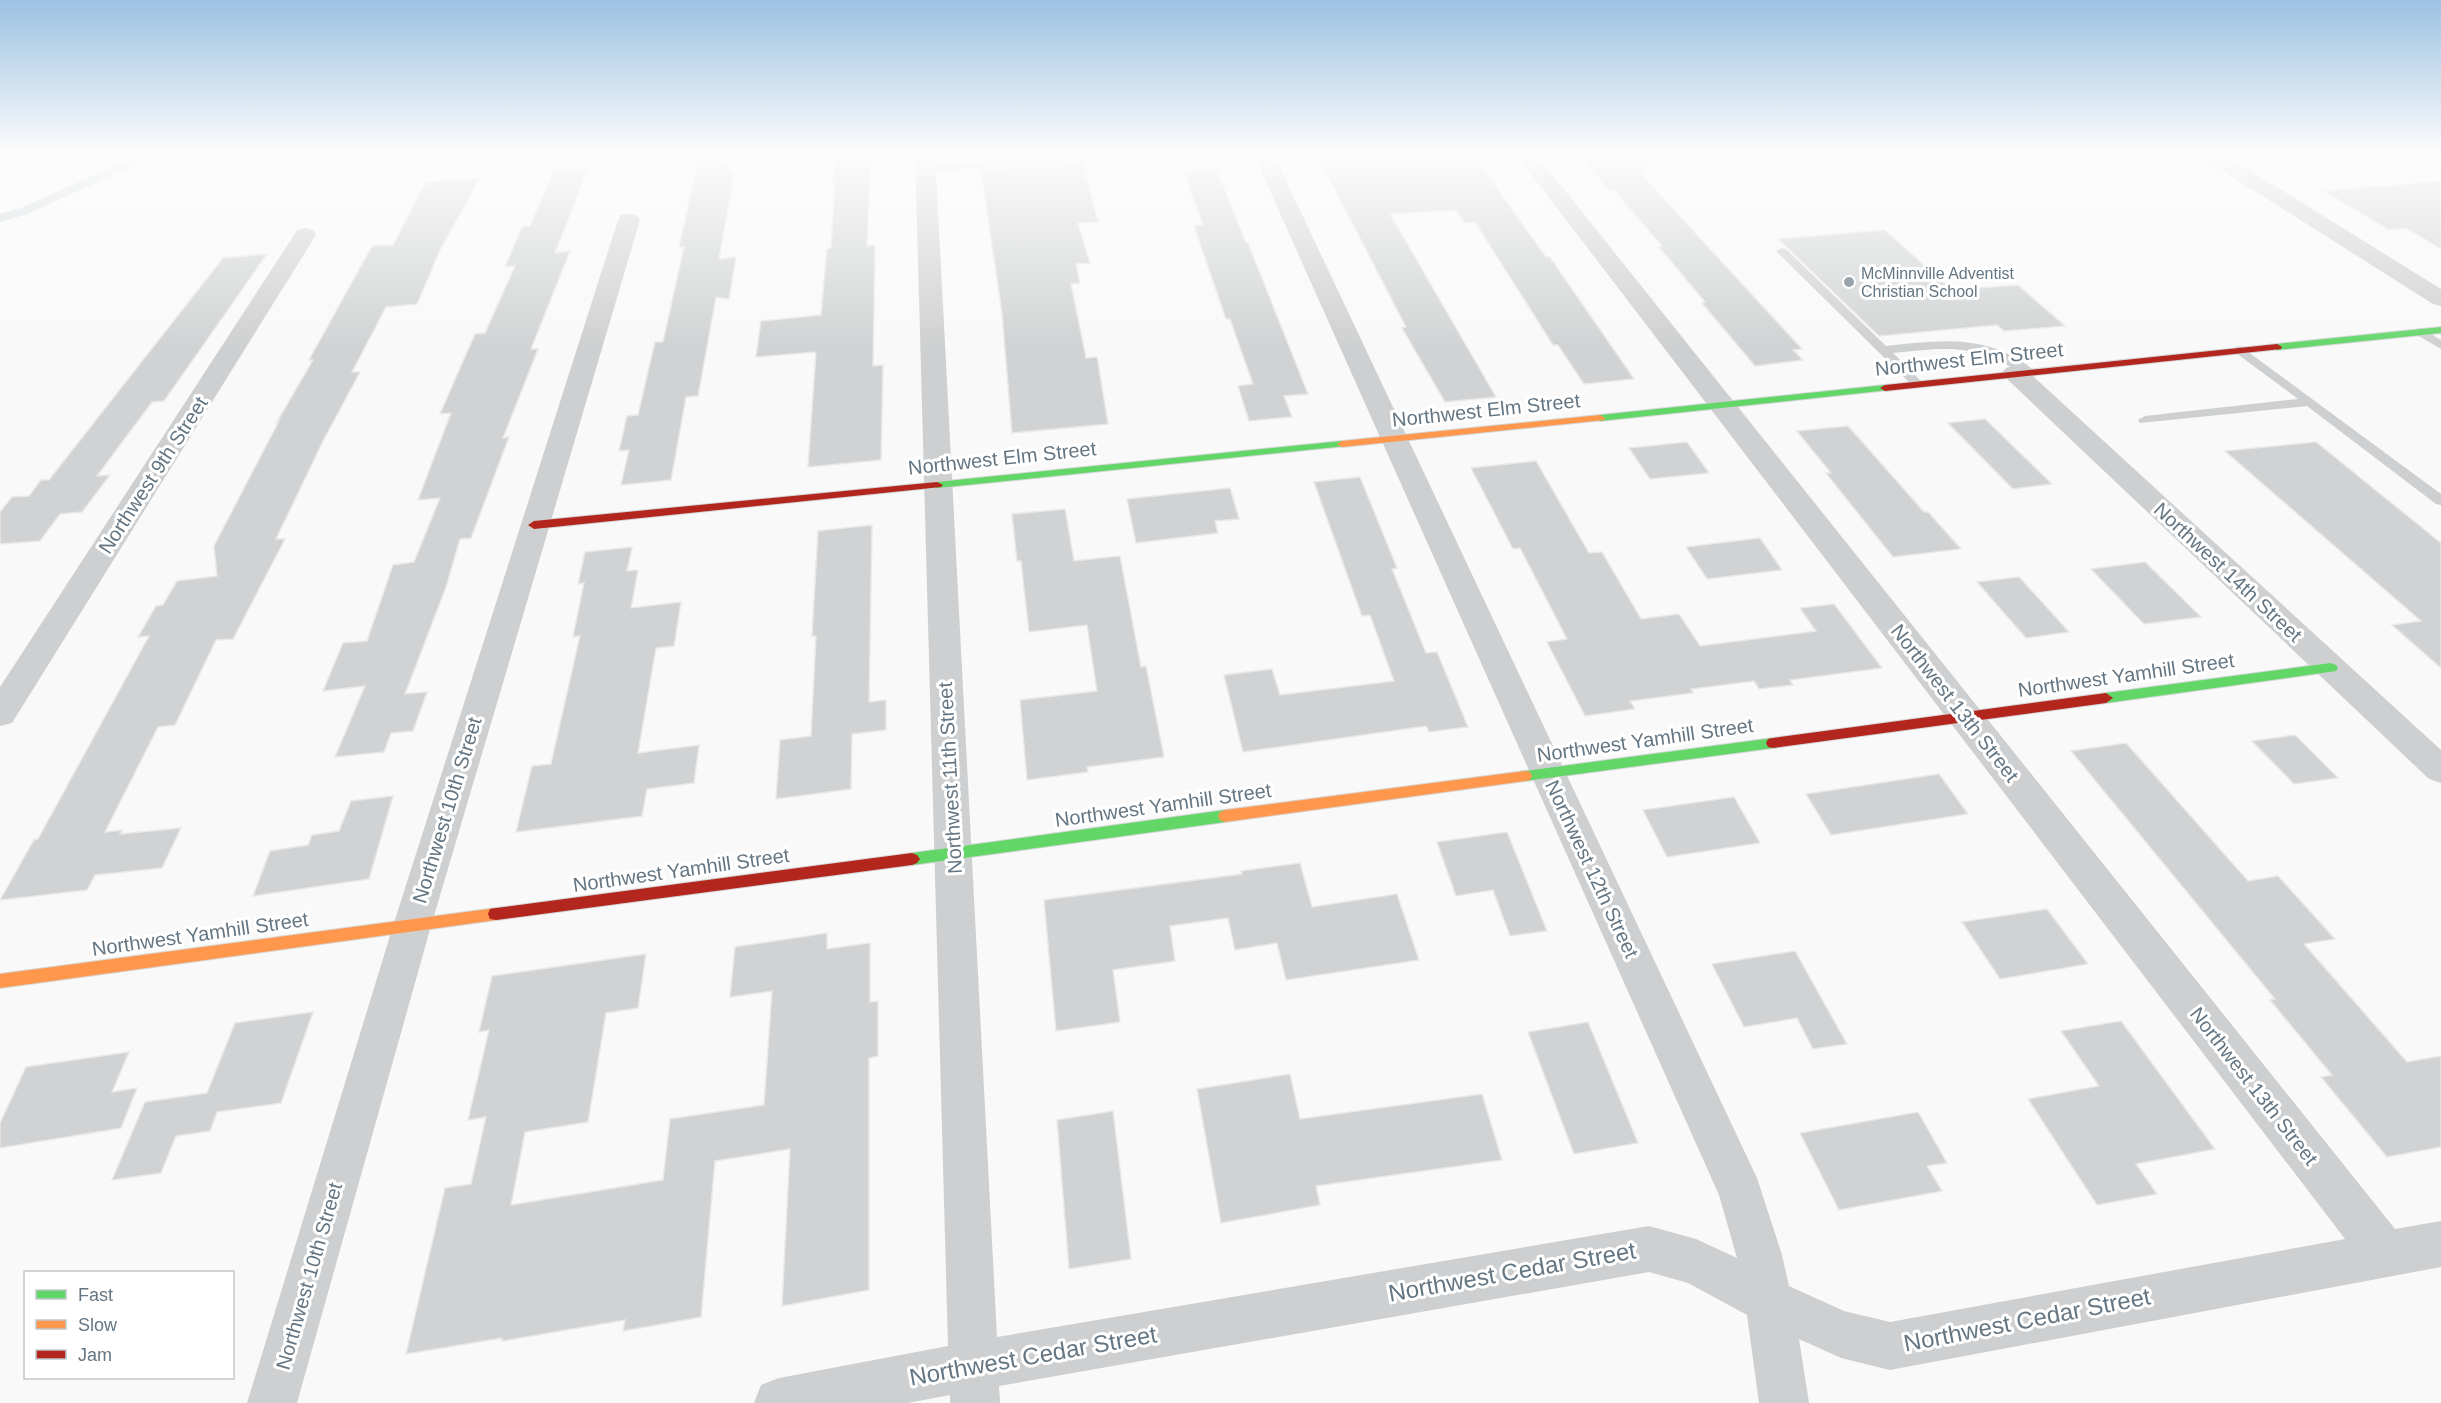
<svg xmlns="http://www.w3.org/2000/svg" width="2441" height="1403" font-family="Arial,sans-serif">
<rect width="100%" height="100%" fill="#f9f9f9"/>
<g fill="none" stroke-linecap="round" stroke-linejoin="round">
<!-- stream -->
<polyline stroke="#ced6d9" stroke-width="8" points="0,218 24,211 152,153"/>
</g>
<!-- building -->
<g fill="#d0d2d3" stroke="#e8e8e8" stroke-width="1.5">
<polygon points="700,153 708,153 734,174 719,259 736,257 729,299 716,297 698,396 686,397 671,480 621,485 629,450 619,451 627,416 638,415 655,342 663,342 684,247 679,247"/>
<polygon points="836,153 871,153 867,246 875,245 873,366 883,365 881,460 808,467 816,352 756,357 761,321 821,315 827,249 831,248 835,183 832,184"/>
<polygon points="979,153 1011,153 1012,157 980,160"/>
<polygon points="1316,153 1472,153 1546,257 1550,257 1634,379 1584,384 1558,345 1553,345 1475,222 1465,223 1456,210 1390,214 1496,397 1445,402 1402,328 1406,327"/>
<polygon points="1578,153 1658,153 1641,169 1643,172 1641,174 1802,349 1793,350 1803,360 1755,366 1702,303 1705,302 1659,247 1662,246 1614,190 1609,190"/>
<polygon points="1083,162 1098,222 1078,223 1090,263 1076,264 1080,283 1071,284 1086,358 1097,357 1108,424 1012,433 1002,313 981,170"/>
<polygon points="588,168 555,253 570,251 531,349 538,349 503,438 509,437 471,538 460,539 446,587 405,694 427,692 413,731 391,733 384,752 335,757 365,686 323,691 343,643 367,641 393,565 414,562 440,498 418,500 451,413 440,414 475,334 485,333 515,266 505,267 522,227 530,226 554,170"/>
<polygon points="1217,170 1246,243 1248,243 1308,394 1284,396 1292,417 1249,421 1238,386 1253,384 1230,319 1226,319 1194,226 1203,225 1184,172"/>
<polygon points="480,178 440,250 417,304 386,307 352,372 360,372 323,441 276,539 285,539 233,639 216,640 175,725 158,727 105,832 123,830 120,834 181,828 162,868 95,875 87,890 0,900 34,840 38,839 149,636 138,637 156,606 163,605 177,581 217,576 214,546 279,421 277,422 313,360 309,360 372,246 393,245 426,182"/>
<polygon points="2441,181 2441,249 2406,228 2389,230 2324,191"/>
<polygon points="1885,230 1952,290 2018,285 2065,326 2004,331 1997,325 1879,336 1778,239"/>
<polygon points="267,254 164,401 152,402 97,476 110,475 82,512 60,514 40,541 0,544 0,512 12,497 29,496 41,480 49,480 223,258"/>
<polygon points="1985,419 2052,484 2013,489 1948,423"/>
<polygon points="1848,426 1924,512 1928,512 1961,549 1893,557 1826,473 1831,473 1797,431"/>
<polygon points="1687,442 1709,473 1650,479 1629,448"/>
<polygon points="2316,442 2441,543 2441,668 2392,625 2421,621 2225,451"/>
<polygon points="1536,461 1589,553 1602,552 1641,619 1679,614 1700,646 1816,631 1800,608 1834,604 1882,668 1790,680 1793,685 1759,689 1754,681 1691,689 1693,693 1630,701 1635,709 1585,716 1547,642 1567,639 1520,548 1513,549 1471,468"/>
<polygon points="1360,477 1397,568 1392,569 1426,653 1437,652 1468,727 1429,732 1426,726 1243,752 1224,675 1272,669 1280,695 1394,681 1370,615 1362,616 1314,482"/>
<polygon points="1230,488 1239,519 1215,521 1218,533 1136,543 1127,499"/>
<polygon points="1065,509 1074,561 1120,556 1141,667 1146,666 1164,757 1087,767 1088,772 1027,780 1020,700 1097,691 1087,625 1029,632 1021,561 1017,561 1012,514"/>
<polygon points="872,525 869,702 886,700 886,730 852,734 851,789 776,799 780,740 811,736 816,636 812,636 818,531"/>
<polygon points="1760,538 1782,570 1707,579 1686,547"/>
<polygon points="632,547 627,571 638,570 631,608 681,602 674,646 656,648 638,753 699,745 694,783 647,789 642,816 516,832 532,766 551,764 580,636 573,637 584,583 578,584 585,552"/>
<polygon points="2145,562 2201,617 2144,624 2091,569"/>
<polygon points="2019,577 2020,578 2069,632 2026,638 1977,582"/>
<polygon points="2295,735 2338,778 2294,784 2252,741"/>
<polygon points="2126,743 2248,881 2278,876 2335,939 2304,944 2407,1062 2441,1056 2441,1147 2387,1157 2321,1077 2332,1075 2270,1000 2275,999 2071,751"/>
<polygon points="1939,774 1968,814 1831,835 1806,794"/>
<polygon points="393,796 369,879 253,896 270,851 308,845 312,835 339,831 351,801"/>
<polygon points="1734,797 1760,843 1667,857 1643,810"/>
<polygon points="1507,832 1547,931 1510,936 1493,890 1456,896 1437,842"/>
<polygon points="1300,863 1312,907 1397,894 1419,960 1286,980 1277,943 1235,950 1228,918 1170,926 1175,961 1113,970 1120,1022 1056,1031 1044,900 1242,874 1241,871"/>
<polygon points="2047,909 2088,964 2000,979 1962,922"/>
<polygon points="827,933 827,949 870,943 870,1002 878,1001 878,1056 869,1058 869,1290 782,1306 790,1149 715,1161 701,1317 623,1331 625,1320 502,1341 502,1338 406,1354 445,1188 471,1184 486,1117 468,1120 489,1030 479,1032 492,976 646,954 638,1008 606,1013 588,1122 525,1132 511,1205 663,1180 670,1119 764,1105 772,991 730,997 735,947"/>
<polygon points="1795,951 1847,1044 1813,1049 1797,1018 1744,1027 1712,964"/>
<polygon points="313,1012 281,1103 217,1112 210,1131 176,1136 161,1173 112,1180 145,1102 207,1093 235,1023"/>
<polygon points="2121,1021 2215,1149 2136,1164 2157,1194 2097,1205 2028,1099 2099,1086 2061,1031"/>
<polygon points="1588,1022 1638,1143 1574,1154 1528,1032"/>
<polygon points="129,1052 112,1092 137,1088 121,1128 0,1148 0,1123 26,1067"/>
<polygon points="1290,1074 1300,1119 1482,1094 1502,1160 1316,1186 1320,1205 1221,1223 1197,1089"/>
<polygon points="1113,1111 1131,1259 1069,1269 1057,1120"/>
<polygon points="1918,1112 1947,1163 1927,1166 1942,1191 1839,1210 1800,1133"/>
</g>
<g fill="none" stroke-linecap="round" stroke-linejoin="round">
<defs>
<g id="fast">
<polygon points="2441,327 2441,333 2277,350 2272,347 2277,344"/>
<polygon points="1885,385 1890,388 1889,390 1600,421 1595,418 1600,415"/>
<polygon points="1342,441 1346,442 1346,446 937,488 931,485 937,482"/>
<polygon points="2331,663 2336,665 2338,668 2336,671 2106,703 2099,698 2106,693"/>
<polygon points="1773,738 1778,739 1780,743 1778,747 1773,748 1525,781 1520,780 1518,776 1520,772 1525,771"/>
<polygon points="1225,810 1230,812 1232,816 1230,820 1225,822 912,865 907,863 904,859 907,855 912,853"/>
</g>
<g id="slow">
<polygon points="1600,415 1605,418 1604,420 1342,447 1337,444 1342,441"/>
<polygon points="1525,771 1530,772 1532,776 1530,780 1525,781 1225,822 1220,820 1218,816 1220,812 1225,810"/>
<polygon points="496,908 502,909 504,914 502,919 496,920 0,988 0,974"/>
</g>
<g id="jam">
<polygon points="2277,344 2282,347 2281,349 1885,391 1880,388 1885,385"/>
<polygon points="937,482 943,485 941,487 534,529 528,525 534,521"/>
<polygon points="2106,693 2113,698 2106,703 1773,748 1768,747 1766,743 1768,739 1773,738"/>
<polygon points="912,853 917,855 920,859 917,863 912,865 496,920 490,919 488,914 490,909 496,908"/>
</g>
</defs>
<!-- fast casing -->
<use href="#fast" stroke="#d5d6d7" stroke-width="2"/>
<!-- slow casing -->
<use href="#slow" stroke="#d5d6d7" stroke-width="2"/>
<!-- jam casing -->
<use href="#jam" stroke="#d5d6d7" stroke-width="2"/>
<!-- lane -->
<g fill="#cecfd0" fill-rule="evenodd">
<polygon points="1098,153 1141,153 1136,156 926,172 921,169 926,166"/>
<path d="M1782,248L1786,249L1886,346C1928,342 1968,335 2008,354C2017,359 2028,364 2035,372L2029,376L2025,375C1974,343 1950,347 1893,353L1924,384L1918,388L1914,387L1778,253L1776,251Z"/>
<polygon points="2421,328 2441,340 2441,349 2417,335 2417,329"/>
<polygon points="2240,346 2441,494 2441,505 2436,504 2307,406 2140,423 2138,420 2145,416 2298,399 2236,353 2236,347"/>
</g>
<!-- street -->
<g fill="#cecfd0" fill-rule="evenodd">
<polygon points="915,153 935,153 997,1337 1649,1226 1696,1239 1737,1258 1719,1195 1253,153 1273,153 1757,1178 1782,1255 1789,1286 1844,1311 1890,1322 2345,1239 1515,153 1535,153 2395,1229 2441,1221 2441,1267 1890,1370 1841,1358 1799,1339 1809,1403 1759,1403 1747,1315 1688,1283 1649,1272 999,1386 1000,1403 950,1403 950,1395 908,1403 754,1403 761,1385 779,1378 948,1346"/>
<polygon points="2198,153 2222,153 2441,289 2441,306 2433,304 2201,157"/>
<polygon points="629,214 637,215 640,220 431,926 297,1403 247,1403 393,926 618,220 621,215"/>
<polygon points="305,228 313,230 316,235 12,723 0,726 0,687 294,235 297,230"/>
<polygon points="2015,365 2024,368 2441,750 2441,783 2429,779 2006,378 2002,373 2006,368"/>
</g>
<!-- fast -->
<use href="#fast" fill="#63d668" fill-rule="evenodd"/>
<!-- slow -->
<use href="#slow" fill="#ff974d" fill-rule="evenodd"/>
<!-- jam -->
<use href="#jam" fill="#b3261e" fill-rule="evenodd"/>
</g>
<!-- sky -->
<linearGradient id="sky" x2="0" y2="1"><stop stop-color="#9dc2e2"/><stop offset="0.44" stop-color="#fcfcfc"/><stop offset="1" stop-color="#fcfcfc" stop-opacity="0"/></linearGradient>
<rect width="2441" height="349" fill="url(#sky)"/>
<!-- markers -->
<circle fill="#99a4ac" stroke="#fff" stroke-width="2" cx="1849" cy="282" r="6"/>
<g text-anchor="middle" stroke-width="6" stroke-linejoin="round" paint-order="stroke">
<!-- far-poi labels -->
<g font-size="16" fill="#657683" stroke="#fff" text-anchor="start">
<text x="1861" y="279">McMinnville Adventist<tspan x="1861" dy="18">Christian School</tspan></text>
</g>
<!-- street labels -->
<g font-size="20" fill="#657683" stroke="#fff">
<text transform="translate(1969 359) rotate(-6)" y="7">Northwest Elm Street</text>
<text transform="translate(1486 410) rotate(-6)" y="7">Northwest Elm Street</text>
<text transform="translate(1002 458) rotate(-6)" y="7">Northwest Elm Street</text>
<text transform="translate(153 475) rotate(-57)" y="7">Northwest 9th Street</text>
<text transform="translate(2228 572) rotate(43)" y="7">Northwest 14th Street</text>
<text transform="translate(2126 675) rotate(-8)" y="7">Northwest Yamhill Street</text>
<text transform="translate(1955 703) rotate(52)" y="7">Northwest 13th Street</text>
<text transform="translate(1645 740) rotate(-8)" y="7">Northwest Yamhill Street</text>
<text transform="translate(950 778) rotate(-93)" y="7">Northwest 11th Street</text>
<text transform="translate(1163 805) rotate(-8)" y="7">Northwest Yamhill Street</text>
<text transform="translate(447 810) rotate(-73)" y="7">Northwest 10th Street</text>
<text transform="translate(1592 869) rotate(65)" y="7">Northwest 12th Street</text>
<text transform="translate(681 870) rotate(-8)" y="7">Northwest Yamhill Street</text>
<text transform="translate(200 934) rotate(-8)" y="7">Northwest Yamhill Street</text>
<text transform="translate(2254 1086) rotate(52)" y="7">Northwest 13th Street</text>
<text transform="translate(309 1276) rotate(-74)" y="7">Northwest 10th Street</text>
</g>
<!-- near-street labels -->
<g font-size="24" fill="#657683" stroke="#fff">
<text transform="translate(1512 1272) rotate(-10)" y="8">Northwest Cedar Street</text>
<text transform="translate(2027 1320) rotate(-11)" y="8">Northwest Cedar Street</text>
<text transform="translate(1033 1356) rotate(-10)" y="8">Northwest Cedar Street</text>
</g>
</g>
<!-- legend -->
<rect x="24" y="1271" width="210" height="108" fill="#ffffff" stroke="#c1c8cd" stroke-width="1.5"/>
<rect x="36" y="1290" width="30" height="9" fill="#63d668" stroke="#c1c8cd" stroke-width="1.5"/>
<text x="78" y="1301" font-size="18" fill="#657683">Fast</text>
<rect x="36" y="1320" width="30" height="9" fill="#ff974d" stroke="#c1c8cd" stroke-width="1.5"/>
<text x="78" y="1331" font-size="18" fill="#657683">Slow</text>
<rect x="36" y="1350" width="30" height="9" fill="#b3261e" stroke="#c1c8cd" stroke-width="1.5"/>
<text x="78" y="1361" font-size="18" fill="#657683">Jam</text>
</svg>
